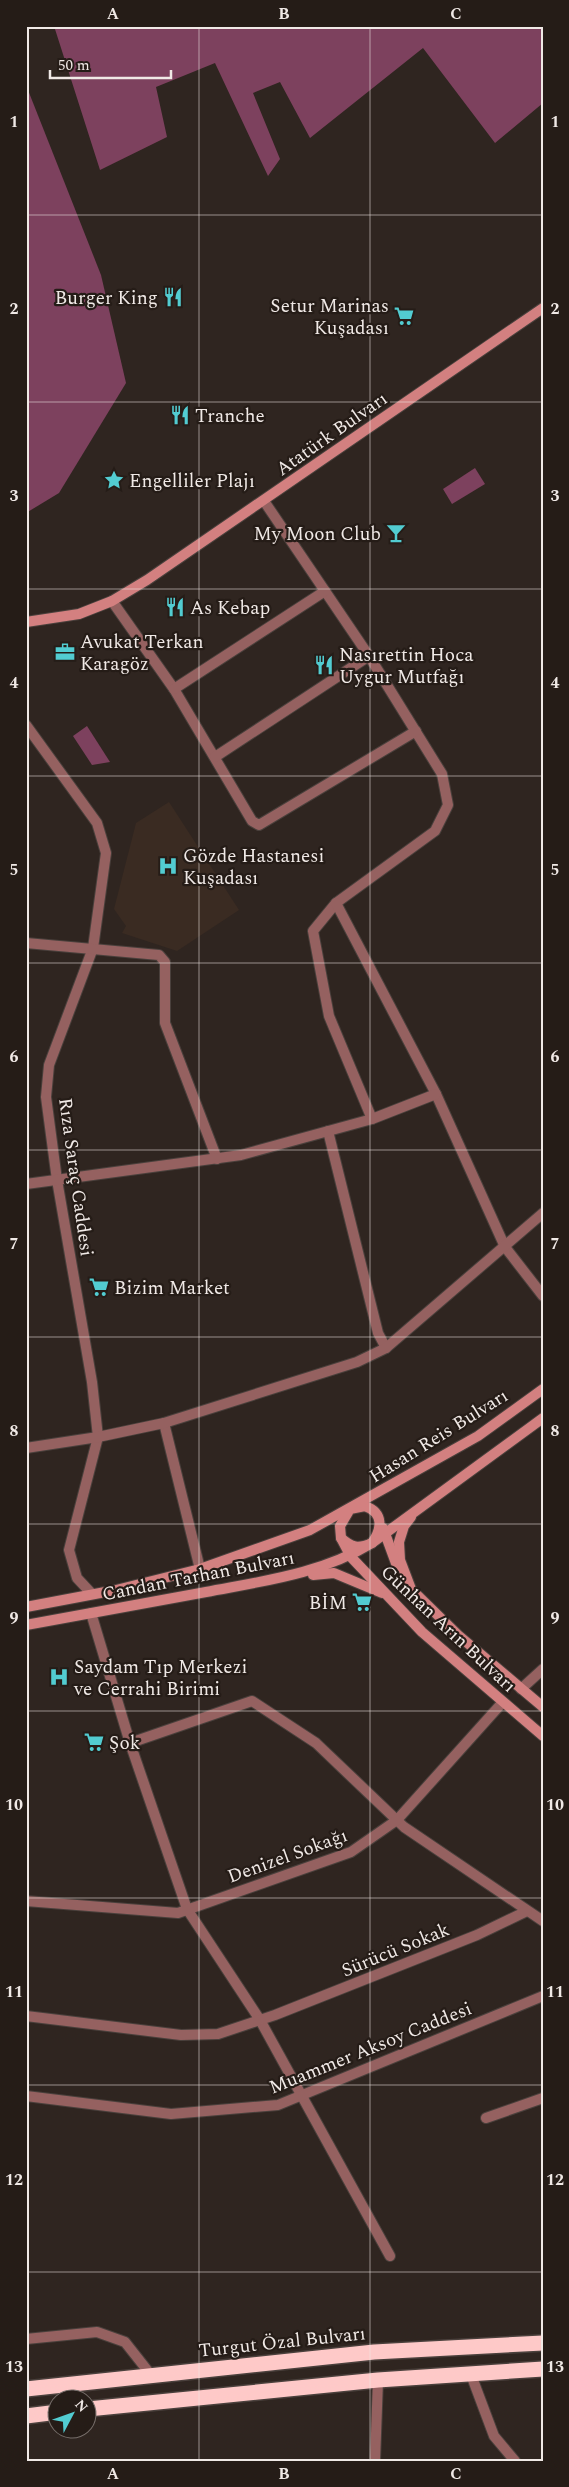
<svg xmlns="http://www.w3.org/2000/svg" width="569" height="2487" font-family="Spectral,serif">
<rect width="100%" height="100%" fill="#2f2520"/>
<!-- built -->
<polygon fill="#3a2b22" points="169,802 239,910 177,951 122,933 126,926 114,909 136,823"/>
<!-- water -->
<g fill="#7d415e">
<polygon points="54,26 543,26 543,103 495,143 423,48 310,138 280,82 253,93 280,159 268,176 215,63 156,87 167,137 100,170"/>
<polygon points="26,85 101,275 126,383 59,493 26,513"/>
<polygon points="475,468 485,484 452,504 443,489"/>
<polygon points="87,726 110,762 92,765 73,736"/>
</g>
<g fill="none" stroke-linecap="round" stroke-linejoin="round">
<defs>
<g id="street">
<polyline points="264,501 369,656 442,774 448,805 435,831 336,903 313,931 329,1016 372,1119"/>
<polyline points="112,601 174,689 252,821 259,825 416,731"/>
<polyline points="174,689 325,591"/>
<polyline points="26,725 97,823 106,853 93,948 49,1065 46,1097 57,1180 92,1382 98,1437 69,1550 77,1578 92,1594"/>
<polyline points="215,757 369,656"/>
<polyline points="336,903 436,1094 505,1247 543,1296"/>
<polyline points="26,943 159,955 165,962 165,1023 217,1159"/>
<polyline points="328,1131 378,1333 386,1348"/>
<polyline points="26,1184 241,1155 372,1119 436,1094"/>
<polyline points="164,1423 200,1569"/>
<polyline points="26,1448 98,1437 164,1423 357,1362 386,1348 543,1213"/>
<polyline points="91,1613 130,1743 187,1909 260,2020 390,2256"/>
<polyline points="521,1689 543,1669"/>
<polyline points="130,1743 252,1701 316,1743 404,1827 543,1921"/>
<polyline points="26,1901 178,1913 351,1852 397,1820 502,1703"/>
<polyline points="26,2016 181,2035 218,2034 275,2015 477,1935 527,1911"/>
<polyline points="26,2096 171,2114 278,2105 543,1996"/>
<polyline points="486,2118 543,2098"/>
<polyline points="26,2339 97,2332 125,2342 151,2375"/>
<polyline points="470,2372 494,2436 515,2461"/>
<polyline points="375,2461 378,2380"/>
</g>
<g id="secondary">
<polyline points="26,622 79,614 112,601 147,580 543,308"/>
<path d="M365,1506C384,1513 382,1529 372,1543C358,1549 352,1548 341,1538L340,1526L350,1509Z"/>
<polyline points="411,1517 404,1526 399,1542 400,1560 411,1589 458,1635 543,1707"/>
<polyline points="383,1528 397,1566"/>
<polyline points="341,1538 351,1557 422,1632 543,1736"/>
<polyline points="313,1575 334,1573 382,1593"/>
<polyline points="26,1607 116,1590 200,1569 310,1530 478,1436 543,1389"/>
<path d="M26,1625C86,1614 146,1603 206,1592C263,1581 321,1574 372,1543L543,1418"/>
</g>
<g id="highway">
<polyline points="26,2389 374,2352 543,2343"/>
<polyline points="88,2409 378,2380 543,2369"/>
<polyline points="26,2416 58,2412"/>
</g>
</defs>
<!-- street casing -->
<use href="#street" stroke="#4a403c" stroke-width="12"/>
<!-- secondary casing -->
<use href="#secondary" stroke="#4a403c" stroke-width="12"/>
<!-- highway casing -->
<use href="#highway" stroke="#4a403c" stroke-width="18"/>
<!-- street -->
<use href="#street" stroke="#956160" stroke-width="10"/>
<!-- secondary -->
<use href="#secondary" stroke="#d38080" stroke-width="10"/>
<!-- highway -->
<use href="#highway" stroke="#fec9c8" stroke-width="15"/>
</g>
<!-- grid -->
<path fill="none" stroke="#f0e9e6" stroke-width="1" stroke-opacity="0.55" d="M199,26V2461M370,26V2461M26,215H543M26,402H543M26,589H543M26,776H543M26,963H543M26,1150H543M26,1337H543M26,1524H543M26,1711H543M26,1898H543M26,2085H543M26,2272H543"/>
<!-- icons -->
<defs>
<symbol id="restaurant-bare" viewBox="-9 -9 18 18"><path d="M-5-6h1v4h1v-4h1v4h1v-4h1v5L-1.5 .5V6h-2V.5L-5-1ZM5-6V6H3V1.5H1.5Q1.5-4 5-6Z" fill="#52ccd1" stroke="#251c17" stroke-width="2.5" paint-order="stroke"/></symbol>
<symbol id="supermarket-bare" viewBox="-9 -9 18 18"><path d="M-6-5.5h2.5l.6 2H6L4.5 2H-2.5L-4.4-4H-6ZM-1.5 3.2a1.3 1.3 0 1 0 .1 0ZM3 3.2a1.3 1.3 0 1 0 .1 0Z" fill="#52ccd1" stroke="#251c17" stroke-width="2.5" paint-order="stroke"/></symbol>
<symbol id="sight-bare" viewBox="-9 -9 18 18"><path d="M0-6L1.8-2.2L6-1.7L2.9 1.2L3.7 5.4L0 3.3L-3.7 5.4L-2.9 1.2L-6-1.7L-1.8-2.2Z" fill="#52ccd1" stroke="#251c17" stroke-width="2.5" paint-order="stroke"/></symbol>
<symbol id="bar-bare" viewBox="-9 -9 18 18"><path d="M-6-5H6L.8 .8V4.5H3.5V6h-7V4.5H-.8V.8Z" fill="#52ccd1" stroke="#251c17" stroke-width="2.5" paint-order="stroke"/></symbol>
<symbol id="office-bare" viewBox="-9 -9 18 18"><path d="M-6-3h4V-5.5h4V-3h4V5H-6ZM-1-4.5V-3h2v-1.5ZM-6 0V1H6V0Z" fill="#52ccd1" stroke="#251c17" stroke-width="2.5" paint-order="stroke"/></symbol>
<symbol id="hospital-bare" viewBox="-9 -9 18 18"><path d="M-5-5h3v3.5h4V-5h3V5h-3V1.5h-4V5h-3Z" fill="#52ccd1" stroke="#251c17" stroke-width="2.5" paint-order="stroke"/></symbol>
</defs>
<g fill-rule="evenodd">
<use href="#restaurant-bare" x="159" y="283" width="28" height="28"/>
<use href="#supermarket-bare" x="390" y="302" width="28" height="28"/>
<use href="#restaurant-bare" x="166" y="401" width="28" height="28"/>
<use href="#sight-bare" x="100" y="466" width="28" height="28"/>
<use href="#bar-bare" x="382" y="519" width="28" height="28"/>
<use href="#restaurant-bare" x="161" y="593" width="28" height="28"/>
<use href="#office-bare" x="51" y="638" width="28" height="28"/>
<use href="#restaurant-bare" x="310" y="651" width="28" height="28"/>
<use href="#hospital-bare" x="154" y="852" width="28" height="28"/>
<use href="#supermarket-bare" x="85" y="1273" width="28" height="28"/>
<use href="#supermarket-bare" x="348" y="1588" width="28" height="28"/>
<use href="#hospital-bare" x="45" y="1663" width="28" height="28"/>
<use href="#supermarket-bare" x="80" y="1728" width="28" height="28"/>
</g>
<g text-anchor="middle" stroke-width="4.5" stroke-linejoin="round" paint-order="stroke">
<!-- poi labels -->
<g font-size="19" fill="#f0e9e6" stroke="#251c17" text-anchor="start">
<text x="158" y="304" text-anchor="end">Burger King</text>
<text x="389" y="312" text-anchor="end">Setur Marinas<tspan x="389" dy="22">Kuşadası</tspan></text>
<text x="195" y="422">Tranche</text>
<text x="129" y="487">Engelliler Plajı</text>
<text x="381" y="540" text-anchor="end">My Moon Club</text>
<text x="190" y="614">As Kebap</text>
<text x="80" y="648">Avukat Terkan<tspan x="80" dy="22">Karagöz</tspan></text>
<text x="339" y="661">Nasırettin Hoca<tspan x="339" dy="22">Uygur Mutfağı</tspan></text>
<text x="183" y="862">Gözde Hastanesi<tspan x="183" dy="22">Kuşadası</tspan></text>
<text x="114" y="1294">Bizim Market</text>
<text x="347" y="1609" text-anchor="end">BİM</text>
<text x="74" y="1673">Saydam Tıp Merkezi<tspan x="74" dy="22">ve Cerrahi Birimi</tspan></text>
<text x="109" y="1749">Şok</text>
</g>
<!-- street labels -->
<g font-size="19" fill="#f0e9e6" stroke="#251c17">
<text transform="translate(331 433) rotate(-35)" y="7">Atatürk Bulvarı</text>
<text transform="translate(77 1177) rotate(82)" y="7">Rıza Saraç Caddesi</text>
<text transform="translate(438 1435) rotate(-32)" y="7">Hasan Reis Bulvarı</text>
<text transform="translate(198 1575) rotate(-11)" y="7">Candan Tarhan Bulvarı</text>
<text transform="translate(449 1628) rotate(43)" y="7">Günhan Arın Bulvarı</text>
<text transform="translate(287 1855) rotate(-20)" y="7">Denizel Sokağı</text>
<text transform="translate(395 1949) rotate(-22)" y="7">Sürücü Sokak</text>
<text transform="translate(370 2047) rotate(-22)" y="7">Muammer Aksoy Caddesi</text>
<text transform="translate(282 2341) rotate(-6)" y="7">Turgut Özal Bulvarı</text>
</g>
</g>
<!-- border -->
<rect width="569" height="2487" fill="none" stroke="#251c17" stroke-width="55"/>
<!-- north arrow -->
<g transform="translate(72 2414) rotate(49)"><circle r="24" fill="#251c17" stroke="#766e6a"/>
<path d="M0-4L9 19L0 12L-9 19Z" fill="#52ccd1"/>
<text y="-8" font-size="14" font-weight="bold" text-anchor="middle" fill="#f0e9e6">N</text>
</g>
<!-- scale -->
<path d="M50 70v8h121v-8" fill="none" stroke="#f0e9e6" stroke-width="2.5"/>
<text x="58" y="70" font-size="15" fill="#f0e9e6" stroke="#251c17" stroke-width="4" paint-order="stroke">50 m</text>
<rect x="28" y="28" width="514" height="2432" fill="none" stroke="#f0e9e6" stroke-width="2"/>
<g font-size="16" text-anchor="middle" font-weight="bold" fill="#f0e9e6">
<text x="113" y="19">A</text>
<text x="284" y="19">B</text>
<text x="456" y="19">C</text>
<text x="14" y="127">1</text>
<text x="555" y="127">1</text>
<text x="14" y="314">2</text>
<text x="555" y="314">2</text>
<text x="14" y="501">3</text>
<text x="555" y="501">3</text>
<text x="14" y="688">4</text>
<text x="555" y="688">4</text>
<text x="14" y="875">5</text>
<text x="555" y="875">5</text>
<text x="14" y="1062">6</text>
<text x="555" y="1062">6</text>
<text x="14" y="1249">7</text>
<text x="555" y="1249">7</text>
<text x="14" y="1436">8</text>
<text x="555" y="1436">8</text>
<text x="14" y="1623">9</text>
<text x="555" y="1623">9</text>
<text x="14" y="1810">10</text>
<text x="555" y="1810">10</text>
<text x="14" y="1997">11</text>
<text x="555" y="1997">11</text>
<text x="14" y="2185">12</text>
<text x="555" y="2185">12</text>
<text x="14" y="2372">13</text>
<text x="555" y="2372">13</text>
<text x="113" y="2479">A</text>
<text x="284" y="2479">B</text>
<text x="456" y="2479">C</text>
</g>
</svg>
